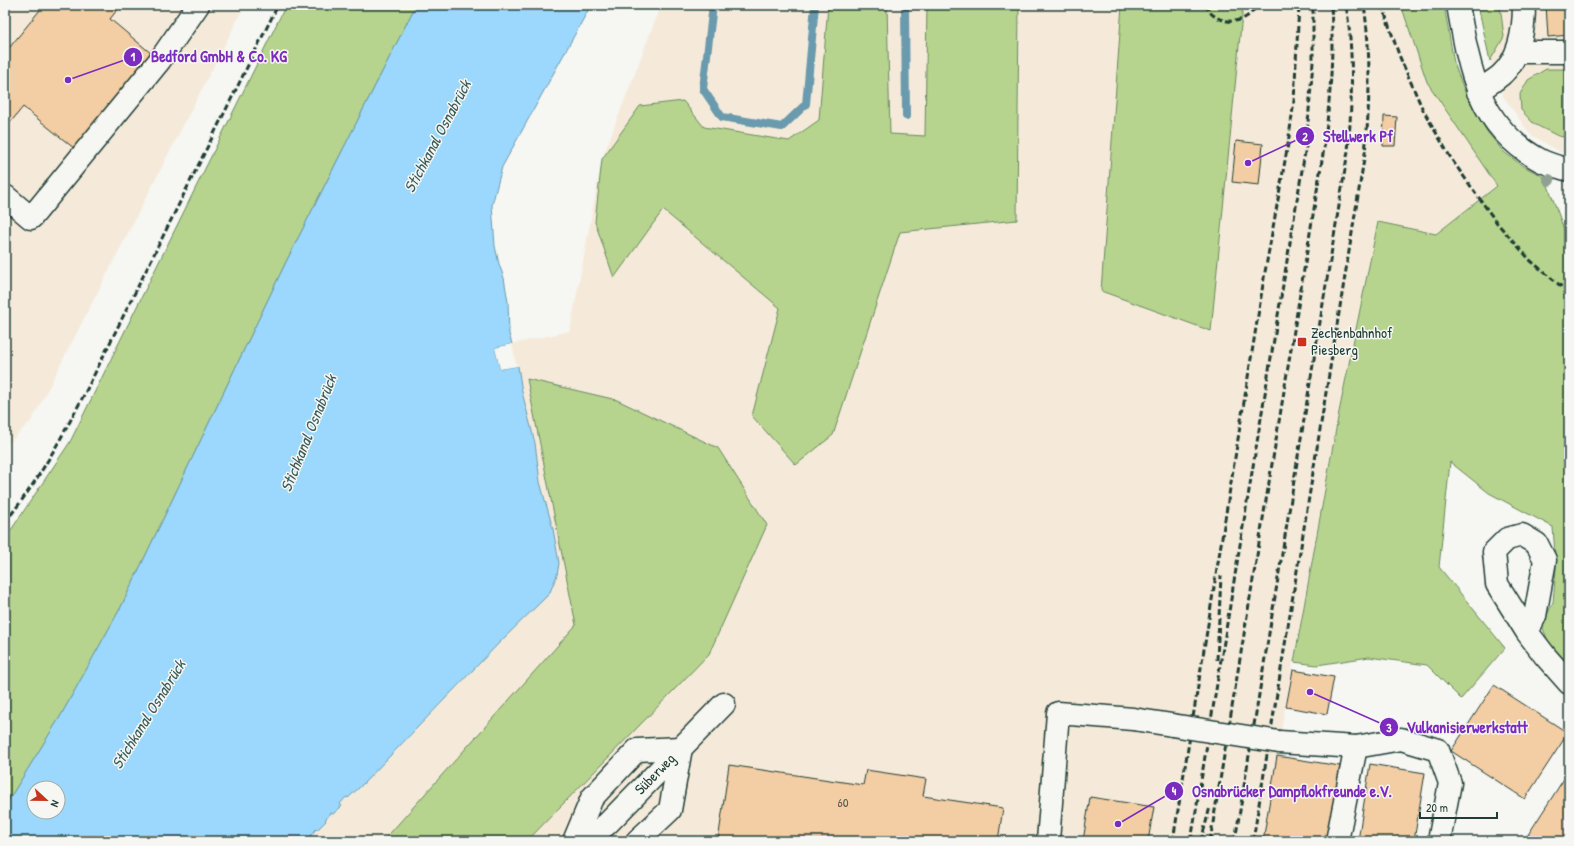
<svg xmlns="http://www.w3.org/2000/svg" width="1574" height="846" font-family="'Patrick Hand',sans-serif">
<rect width="100%" height="100%" fill="#f6f6f2"/>
<filter id="ink" filterUnits="userSpaceOnUse"><feTurbulence type="fractalNoise" baseFrequency=".025" numOctaves="2"/><feDisplacementMap in="SourceGraphic" scale="8" xChannelSelector="R" yChannelSelector="G"/><feConvolveMatrix kernelMatrix="1 2 1 2 8 2 1 2 1" color-interpolation-filters="sRGB"/></filter>
<g filter="url(#ink)">
<!-- built -->
<g fill="#f5eada">
<polygon points="5,5 245,5 32,420 5,447"/>
<polygon points="661,5 1401,5 1427,82 1497,186 1436,234 1378,222 1338,414 1279,742 1263,841 307,841 331,813 341,805 340,804 347,797 397,750 501,641 550,592 557,575 558,556 553,529 540,482 535,443 522,392 512,344 570,331 602,159"/>
<polygon points="1478,5 1569,5 1569,243 1564,231 1565,155 1530,134 1503,96 1490,61"/>
</g>
<!-- green -->
<g fill="#b6d48d" stroke="#6a8860">
<polygon points="286,5 416,5 285,264 121,607 60,717 5,806 5,539 70,442"/>
<polygon points="828,5 887,5 890,134 925,136 927,5 1019,5 1017,220 900,232 833,435 796,465 752,416 780,308 663,210 614,278 595,222 602,159 640,106 683,101 704,127 789,141 819,120"/>
<polygon points="1122,5 1243,5 1211,331 1101,291"/>
<polygon points="1401,5 1444,5 1454,63 1465,92 1477,115 1488,133 1504,152 1523,166 1541,175 1546,180 1569,243 1569,671 1552,651 1542,626 1553,602 1556,569 1553,527 1489,493 1450,462 1439,567 1505,648 1461,699 1427,665 1369,657 1317,665 1294,662 1339,412 1378,222 1436,234 1497,186 1427,82"/>
<polygon points="1478,5 1500,5 1504,37 1490,61"/>
<polygon points="1546,69 1569,69 1569,138 1558,136 1534,124 1521,110 1520,94 1528,80"/>
<polygon points="527,379 617,400 718,448 767,525 709,654 527,841 383,841 576,625"/>
</g>
<!-- water -->
<path fill="#9cd8fd" stroke="#6a9aad" fill-rule="evenodd" d="M416,5H591L502,167L492,205L495,246L499,264L504,278L508,302L509,334L512,344L495,348L500,369L518,366L522,392L535,443L540,482L553,529L559,563L557,575L550,592L547,596L501,641L361,786L348,798L346,797L340,804L342,806L333,814L331,813L325,820L326,821L317,830L316,829L310,837L311,838L307,841H5V806L60,717L121,607L285,264ZM34,788H58V812H34Z"/>
<!-- pier -->
<polygon fill="#f6f6f2" points="512,344 513,346 497,349 501,367 517,364 518,366 500,369 495,348"/>
<g fill="none" stroke-linecap="round" stroke-linejoin="round">
<!-- stream -->
<g stroke="#6a9aad" stroke-width="8">
<polyline points="713,5 703,89 722,117 782,127 806,104 815,5"/>
<polyline points="905,5 906,116"/>
</g>
</g>
<!-- building -->
<g fill="#f3cda3" stroke="#1f3d34">
<polygon points="44,5 121,5 110,19 152,54 75,149 23,107 5,129 5,53"/>
<polygon points="1546,5 1569,5 1569,35 1548,37"/>
<polygon points="1384,116 1397,117 1395,146 1383,146"/>
<polygon points="1236,141 1263,144 1259,185 1232,182"/>
<polygon points="1293,670 1334,677 1327,714 1286,707"/>
<polygon points="1494,685 1568,733 1525,799 1451,751"/>
<polygon points="1277,756 1340,766 1327,841 1263,841"/>
<polygon points="1370,764 1425,773 1414,841 1358,841"/>
<polygon points="729,765 863,785 866,770 926,779 923,796 1003,808 998,841 718,841"/>
<polygon points="1569,771 1569,841 1524,841"/>
<polygon points="1090,797 1154,807 1148,841 1083,841"/>
</g>
<g fill="none" stroke-linecap="round" stroke-linejoin="round">
<defs>
<g id="minor">
<path d="M1458,5C1469,68 1478,127 1540,160C1549,165 1560,167 1569,170"/>
<polyline points="1517,52 1569,52"/>
<path d="M1478,92C1485,86 1494,81 1501,75C1520,58 1524,29 1524,5"/>
<polyline points="5,196 31,218 160,60 198,5"/>
<polyline points="1527,632 1535,616 1545,560 1537,544 1522,535 1507,539 1494,552 1497,584 1527,632 1546,657 1569,683"/>
<polyline points="1279,742 1356,747 1401,739 1438,750 1450,783 1439,841"/>
<polyline points="574,841 592,798 637,750 681,748 670,810 637,841"/>
<polyline points="585,841 607,824 724,704"/>
<polyline points="1048,841 1058,713 1133,719 1172,725"/>
<polyline points="1337,841 1356,747"/>
</g>
</defs>
<!-- minor casing -->
<use href="#minor" stroke="#1f3d34" stroke-width="25"/>
<!-- minor -->
<use href="#minor" stroke="#f6f6f2" stroke-width="22"/>
<!-- rail -->
<g stroke="#1f3d34" stroke-width="3" stroke-dasharray="6 3" stroke-linecap="butt">
<path d="M1205,5C1208,8 1210,13 1213,15C1228,26 1248,22 1257,5"/>
<polyline points="1382,5 1399,55 1423,110 1452,160 1497,223 1531,261 1569,293"/>
<path d="M5,522C38,482 62,437 86,391L278,5"/>
<polyline points="1217,660 1221,576"/>
<polyline points="1173,841 1265,272 1288,144 1294,101 1299,5"/>
<polyline points="1191,841 1306,146 1313,62 1313,5"/>
<polyline points="1201,841 1210,807"/>
<path d="M1210,841L1324,148C1330,100 1334,53 1331,5"/>
<path d="M1235,841L1348,151C1352,102 1354,53 1346,5"/>
<path d="M1253,841L1365,153C1370,103 1371,54 1364,5"/>
</g>
<defs>
<polyline id="minor-bridge" points="1172,725 1279,742"/>
</defs>
<!-- minor-bridge casing -->
<use href="#minor-bridge" stroke="#1f3d34" stroke-width="25" stroke-linecap="butt"/>
<!-- minor-bridge -->
<use href="#minor-bridge" stroke="#f6f6f2" stroke-width="22"/>
</g>
<!-- trees -->
<circle fill="#90a193" cx="1549" cy="180" r="6"/>
</g>
<!-- markers -->
<rect fill="#c8321e" stroke="#f6f6f2" stroke-width="1.5" x="1297" y="337" width="10" height="10" rx="2"/>
<g text-anchor="middle" stroke-width="3" stroke-linejoin="round" paint-order="stroke">
<!-- number labels -->
<g font-size="13" fill="#546150">
<text x="843" y="807">60</text>
</g>
<!-- poi labels -->
<g font-size="15" fill="#1f3d34" stroke="#f6f6f2" text-anchor="start">
<text x="1311" y="338">Zechenbahnhof<tspan x="1311" dy="17">Piesberg</tspan></text>
</g>
<!-- street labels -->
<g font-size="15" fill="#1f3d34" stroke="#f6f6f2">
<text transform="translate(655 774) rotate(-46)" y="5">Süberweg</text>
</g>
<!-- water labels -->
<g font-size="16" font-style="italic" fill="#385c5c" stroke="#f6f6f2">
<text transform="translate(437 136) rotate(-62)" y="6">Stichkanal Osnabrück</text>
<text transform="translate(308 433) rotate(-68)" y="6">Stichkanal Osnabrück</text>
<text transform="translate(148 714) rotate(-58)" y="6">Stichkanal Osnabrück</text>
</g>
</g>
<!-- callouts -->
<path fill="none" stroke="#7b2cbf" stroke-width="1.5" d="M68 80L133 57M1248 163L1305 136M1310 692L1389 727M1118 824L1174 791"/>
<g fill="#7b2cbf" stroke="#f6f6f2" stroke-width="1.5">
<circle cx="68" cy="80" r="4"/>
<circle cx="1248" cy="163" r="4"/>
<circle cx="1310" cy="692" r="4"/>
<circle cx="1118" cy="824" r="4"/>
<circle cx="133" cy="57" r="10"/>
<circle cx="1305" cy="136" r="10"/>
<circle cx="1389" cy="727" r="10"/>
<circle cx="1174" cy="791" r="10"/>
</g>
<g font-size="12" text-anchor="middle" font-weight="bold" fill="#fff">
<text x="133" y="61">1</text>
<text x="1305" y="141">2</text>
<text x="1389" y="732">3</text>
<text x="1174" y="795">4</text>
</g>
<g font-size="16" text-anchor="middle" font-weight="bold" fill="#7b2cbf" stroke="#f6f6f2" stroke-width="3" stroke-linejoin="round" paint-order="stroke">
<text x="219" y="62">Bedford GmbH &amp; Co. KG</text>
<text x="1358" y="142">Stellwerk Pf</text>
<text x="1467" y="733">Vulkanisierwerkstatt</text>
<text x="1292" y="797">Osnabrücker Dampflokfreunde e.V.</text>
</g>
<!-- margin -->
<rect width="1574" height="846" fill="none" stroke="#f6f6f2" stroke-width="20"/>
<rect x="10" y="10" width="1554" height="826" fill="none" stroke="#1f3d34" stroke-width="1.5" filter="url(#ink)"/>
<!-- north arrow -->
<g transform="translate(46 800) rotate(112)"><circle r="19" fill="#f6f6f2" stroke="#a0aca6"/>
<path d="M0-3L7 15L0 10L-7 15Z" fill="#c8321e"/>
<text y="-6" font-size="11" font-weight="bold" text-anchor="middle" fill="#1f3d34">N</text>
</g>
<!-- scale -->
<path d="M1420 812v6h77v-6" fill="none" stroke="#1f3d34" stroke-width="2"/>
<text x="1426" y="812" font-size="12" fill="#1f3d34" stroke="#f6f6f2" stroke-width="3" paint-order="stroke">20 m</text>
</svg>
